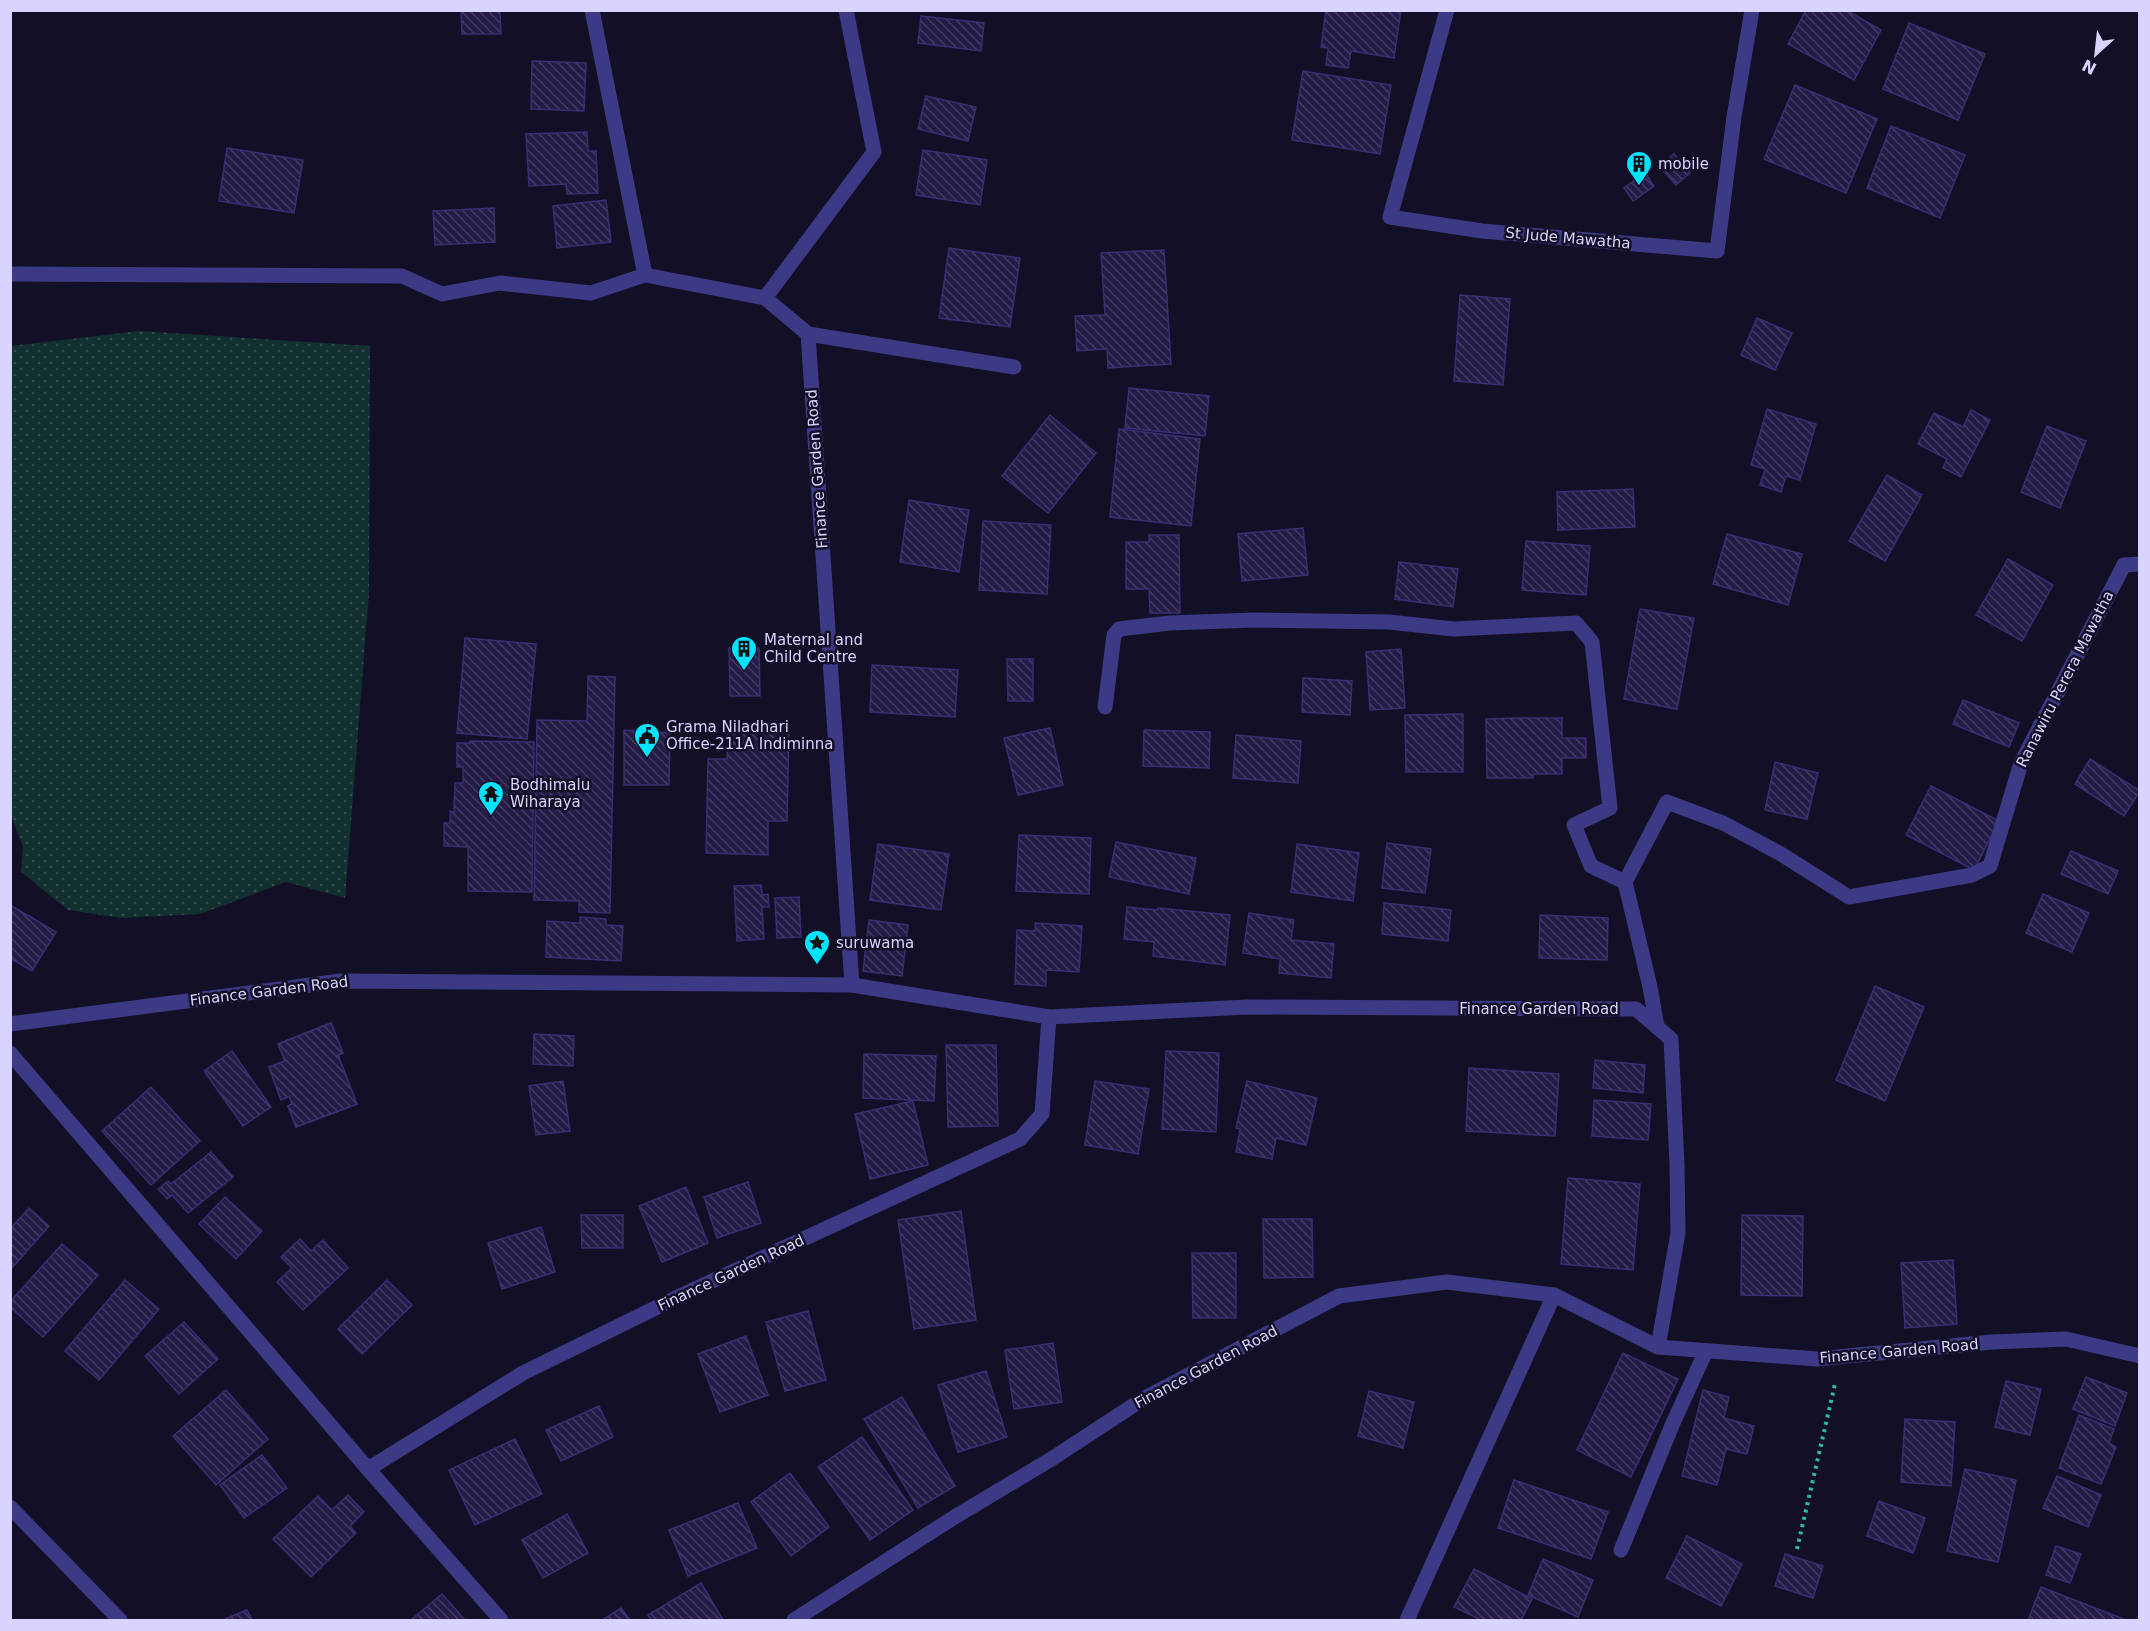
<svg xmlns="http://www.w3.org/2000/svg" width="2150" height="1631" font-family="'DejaVu Sans',sans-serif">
<defs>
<pattern id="park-dots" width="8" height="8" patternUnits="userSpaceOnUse" patternTransform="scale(1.5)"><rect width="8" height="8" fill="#12302f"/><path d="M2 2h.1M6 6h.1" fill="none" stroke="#344d4e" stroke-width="1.8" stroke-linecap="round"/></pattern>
<pattern id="building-back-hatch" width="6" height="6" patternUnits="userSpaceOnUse" patternTransform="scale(1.5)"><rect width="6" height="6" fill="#241b47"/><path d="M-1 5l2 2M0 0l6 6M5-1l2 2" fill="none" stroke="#433b63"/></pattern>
</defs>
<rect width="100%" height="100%" fill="#130f26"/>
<!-- park -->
<polygon fill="url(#park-dots)" points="139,331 370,346 369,593 345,898 286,882 200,914 121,918 68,910 21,872 23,847 10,813 11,346"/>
<!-- building -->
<g fill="url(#building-back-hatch)" stroke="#3b2d73" stroke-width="1.5">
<polygon points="461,10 500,10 501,34 462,34"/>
<polygon points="1326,10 1401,10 1394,58 1351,51 1348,68 1326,65 1328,48 1321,47"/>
<polygon points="1806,10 1846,10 1881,30 1854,80 1788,44"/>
<polygon points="921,16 984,23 981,51 918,43"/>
<polygon points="1909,23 1985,54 1958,120 1883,89"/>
<polygon points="532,61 586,63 584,111 531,109"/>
<polygon points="1303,71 1391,85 1380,154 1292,140"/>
<polygon points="1795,85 1877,119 1846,193 1764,159"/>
<polygon points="926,96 976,107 968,141 918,129"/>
<polygon points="1891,126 1965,155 1940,218 1867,188"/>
<polygon points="587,132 588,151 596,151 598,193 567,194 566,184 529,186 526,134"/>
<polygon points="227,148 303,160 294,213 219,201"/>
<polygon points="923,150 987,160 980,205 916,195"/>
<polygon points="1674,154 1690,173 1676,185 1659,166"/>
<polygon points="1645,173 1654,186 1633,201 1624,188"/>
<polygon points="606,200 611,242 557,248 553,206"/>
<polygon points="494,208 495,242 435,245 433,211"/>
<polygon points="949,248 1020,258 1010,327 939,318"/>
<polygon points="1164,250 1171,364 1108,368 1107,349 1077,351 1075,316 1105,315 1101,253"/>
<polygon points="1460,295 1510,299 1503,385 1454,381"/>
<polygon points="1757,318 1792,333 1775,370 1741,355"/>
<polygon points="1129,388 1209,396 1205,436 1125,428"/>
<polygon points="1767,409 1816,424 1800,480 1786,476 1781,492 1760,485 1765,469 1751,465"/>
<polygon points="1971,410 1990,420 1961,477 1943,468 1947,459 1918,444 1934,413 1963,427"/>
<polygon points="1050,415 1096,453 1048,513 1002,476"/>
<polygon points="2047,426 2086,441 2060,508 2021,492"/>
<polygon points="1119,429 1200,439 1191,526 1110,517"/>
<polygon points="1887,475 1922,495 1885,561 1849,541"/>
<polygon points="1633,489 1635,527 1558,530 1557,492"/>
<polygon points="909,500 969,510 959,572 900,562"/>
<polygon points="983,521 1051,525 1047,594 979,590"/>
<polygon points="1303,528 1308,575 1242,581 1238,534"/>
<polygon points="1727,534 1802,554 1788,605 1713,584"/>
<polygon points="1149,535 1179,535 1180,613 1150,613 1149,589 1126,589 1126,542 1149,542"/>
<polygon points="1526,541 1590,546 1586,595 1522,590"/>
<polygon points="2008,559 2053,585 2022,641 1976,615"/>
<polygon points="1399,562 1458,569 1453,607 1395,599"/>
<polygon points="1640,609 1694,618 1677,709 1624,699"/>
<polygon points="465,638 536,644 527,739 457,733"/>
<polygon points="729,648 759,648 760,696 730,696"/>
<polygon points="1401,649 1405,708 1370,710 1366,652"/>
<polygon points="1007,659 1033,659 1033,701 1008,701"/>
<polygon points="872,665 958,670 955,717 870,712"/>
<polygon points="588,676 615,677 610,913 579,912 579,901 534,900 537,720 587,721"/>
<polygon points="1303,678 1352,681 1350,715 1302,712"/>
<polygon points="1963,700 2019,723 2009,747 1953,724"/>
<polygon points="1463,714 1463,772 1406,772 1405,715"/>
<polygon points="1519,718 1562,718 1562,738 1586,738 1586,758 1562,758 1562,774 1533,774 1533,778 1487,778 1486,719"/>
<polygon points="728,728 789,729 787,821 768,821 768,855 706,853 708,759 727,759"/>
<polygon points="1050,728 1063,785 1018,795 1004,738"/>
<polygon points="624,730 670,733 669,785 624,785"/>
<polygon points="1144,730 1210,732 1209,768 1143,766"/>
<polygon points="1236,735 1301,741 1298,783 1233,778"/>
<polygon points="470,741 534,742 532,892 468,891 468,847 444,846 444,823 450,823 450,811 454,812 455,783 463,783 463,767 457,767 457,743 470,743"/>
<polygon points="2090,759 2140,791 2124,816 2075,784"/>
<polygon points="1775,762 1818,773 1807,819 1765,810"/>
<polygon points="1931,786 1999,821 1974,870 1906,835"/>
<polygon points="1019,835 1091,838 1089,894 1016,891"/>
<polygon points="1116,842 1196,858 1189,894 1109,877"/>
<polygon points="1387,843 1431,849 1425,893 1382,888"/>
<polygon points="878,844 949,854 941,910 870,900"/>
<polygon points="1297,844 1359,853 1353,901 1291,892"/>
<polygon points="2071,851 2118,871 2108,894 2061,874"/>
<polygon points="761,885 762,895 768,894 769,907 762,907 764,939 737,941 734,886"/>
<polygon points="2043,894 2089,913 2072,952 2026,933"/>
<polygon points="799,897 801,937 777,938 775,898"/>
<polygon points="1384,903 1451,910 1448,941 1382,934"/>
<polygon points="10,905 56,932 32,971 10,958"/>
<polygon points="1127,907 1157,910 1158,908 1230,915 1225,965 1153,956 1154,942 1124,939"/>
<polygon points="1249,913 1294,920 1291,940 1334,944 1331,978 1279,973 1280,959 1243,953"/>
<polygon points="1540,915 1608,918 1607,960 1539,958"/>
<polygon points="580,917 606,919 606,925 623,926 621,961 546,957 547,921 580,923"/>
<polygon points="869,920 908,925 902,976 863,971"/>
<polygon points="1035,923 1082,926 1079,972 1046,970 1046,986 1015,984 1017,930 1035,931"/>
<polygon points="1875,986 1924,1007 1885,1101 1836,1080"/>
<polygon points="331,1023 343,1053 338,1055 357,1104 296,1127 288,1106 292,1104 289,1096 281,1100 269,1067 285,1061 278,1044"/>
<polygon points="331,1023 343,1053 338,1055 357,1104 296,1127 288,1106 292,1104 289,1096 281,1100 269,1067 285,1061 278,1044"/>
<polygon points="534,1034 574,1036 573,1066 533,1064"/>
<polygon points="946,1045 996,1045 998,1126 948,1127"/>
<polygon points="232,1051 271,1107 243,1126 204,1071"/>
<polygon points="1166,1051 1219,1053 1216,1132 1162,1129"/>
<polygon points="864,1054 936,1056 934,1101 863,1098"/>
<polygon points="1595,1060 1645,1065 1643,1093 1593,1088"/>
<polygon points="1469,1068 1559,1074 1555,1136 1466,1131"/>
<polygon points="563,1081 570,1131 536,1135 529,1086"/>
<polygon points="1095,1081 1149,1089 1138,1154 1085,1145"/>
<polygon points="1247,1081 1317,1098 1306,1145 1276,1138 1272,1159 1236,1152 1240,1129 1236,1128"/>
<polygon points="151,1087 200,1141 151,1185 102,1131"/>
<polygon points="1594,1100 1651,1104 1648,1140 1592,1136"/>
<polygon points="913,1101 928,1165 870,1179 855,1114"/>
<polygon points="211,1152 233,1177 188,1213 172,1195 167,1199 158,1189 168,1181 171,1184"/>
<polygon points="1568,1178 1640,1184 1633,1270 1561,1264"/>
<polygon points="748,1182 761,1223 717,1238 704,1197"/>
<polygon points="686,1187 708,1243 662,1262 639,1206"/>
<polygon points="225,1197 262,1231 236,1259 199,1224"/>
<polygon points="29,1208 49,1226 11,1269 10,1229"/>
<polygon points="961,1211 976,1320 914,1329 898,1220"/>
<polygon points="581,1215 623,1215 623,1248 582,1248"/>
<polygon points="1742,1215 1803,1216 1802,1296 1741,1295"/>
<polygon points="1263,1219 1312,1219 1313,1277 1264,1278"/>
<polygon points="541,1227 555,1272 502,1289 488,1243"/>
<polygon points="300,1239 311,1251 323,1240 348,1268 303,1310 277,1282 292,1268 281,1257"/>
<polygon points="62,1244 98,1275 43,1337 10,1307 10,1302"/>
<polygon points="1192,1253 1236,1253 1236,1318 1193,1318"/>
<polygon points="1953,1260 1957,1324 1905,1328 1901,1263"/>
<polygon points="125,1280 159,1309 99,1380 65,1351"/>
<polygon points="387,1280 412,1305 362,1354 338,1329"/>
<polygon points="808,1311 826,1380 785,1391 766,1322"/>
<polygon points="184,1322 218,1359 179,1394 145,1356"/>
<polygon points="746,1336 768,1395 720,1412 698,1354"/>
<polygon points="1053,1343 1062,1402 1014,1409 1005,1350"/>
<polygon points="1623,1353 1678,1379 1631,1477 1577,1450"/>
<polygon points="986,1371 1007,1437 958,1452 938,1385"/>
<polygon points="2086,1377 2127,1393 2115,1426 2073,1409"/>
<polygon points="2006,1381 2041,1389 2030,1435 1995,1427"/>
<polygon points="226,1390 268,1439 216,1485 173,1436"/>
<polygon points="1703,1390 1729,1397 1724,1418 1754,1426 1747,1454 1726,1449 1717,1485 1682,1476"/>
<polygon points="1369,1391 1414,1402 1403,1448 1358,1436"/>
<polygon points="902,1397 955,1486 918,1508 864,1419"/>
<polygon points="599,1406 613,1437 561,1461 546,1430"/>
<polygon points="2079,1415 2114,1429 2109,1443 2116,1447 2101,1484 2059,1468"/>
<polygon points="1905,1419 1955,1422 1951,1486 1901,1482"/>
<polygon points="862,1437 913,1510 870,1540 818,1467"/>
<polygon points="515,1439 542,1494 475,1525 449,1470"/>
<polygon points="262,1455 287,1488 244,1518 220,1485"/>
<polygon points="1965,1469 2016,1480 1998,1562 1947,1551"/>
<polygon points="790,1473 829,1527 791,1556 751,1502"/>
<polygon points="2057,1476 2101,1495 2088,1527 2043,1508"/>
<polygon points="1514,1480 1608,1512 1591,1559 1498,1528"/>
<polygon points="348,1495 364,1512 350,1526 356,1533 311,1577 273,1539 318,1496 332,1510"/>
<polygon points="1879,1501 1925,1518 1913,1553 1867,1536"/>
<polygon points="738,1503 757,1548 688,1576 669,1530"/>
<polygon points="567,1514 588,1553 543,1578 522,1540"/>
<polygon points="1687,1536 1742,1564 1721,1606 1666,1578"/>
<polygon points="2056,1546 2081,1554 2070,1583 2046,1575"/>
<polygon points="1785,1554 1823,1566 1813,1598 1775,1586"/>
<polygon points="1543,1559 1593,1580 1578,1617 1528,1595"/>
<polygon points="1474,1569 1532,1599 1521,1620 1481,1620 1454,1607"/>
<polygon points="701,1583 723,1620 651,1620 648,1615"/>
<polygon points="2041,1587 2126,1620 2028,1620"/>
<polygon points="442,1594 465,1620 411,1620"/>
<polygon points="621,1608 630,1620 602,1620"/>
<polygon points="247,1610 252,1620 223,1620"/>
<polygon points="247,1610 252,1620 223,1620"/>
</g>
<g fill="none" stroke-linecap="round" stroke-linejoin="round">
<!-- path -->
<polyline stroke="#2fb8b0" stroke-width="4" stroke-dasharray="3 4.5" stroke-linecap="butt" points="1797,1549 1835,1384"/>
<!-- minor -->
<g stroke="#3d3a85" stroke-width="15">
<polyline points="592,10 645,275 765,298"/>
<polyline points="846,10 874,152 765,298 808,334 852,985 1049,1017 1247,1007 1636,1009 1671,1039 1677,1164 1678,1233 1658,1347 1817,1359 1992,1342 2066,1339 2140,1356"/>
<polyline points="1447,10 1390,217 1482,231 1717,251 1734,117 1752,10"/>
<polyline points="10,274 402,276 442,294 500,283 591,293 645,275"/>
<polyline points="808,334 1014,367"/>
<polyline points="1105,707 1114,635 1119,629 1170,623 1254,620 1389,622 1454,629 1576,623 1592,642 1610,808 1574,825 1591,866 1625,882"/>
<polyline points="10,1024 341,981 852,985"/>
<polyline points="1657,1027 1650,987 1625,882 1667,802 1723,823 1781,854 1849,897 1972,875 1990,866 2021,763 2124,565 2140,564"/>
<polyline points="10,1053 368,1469 501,1620"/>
<polyline points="368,1469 523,1373 682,1295 1020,1139 1042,1114 1049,1017"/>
<polyline points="10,1507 120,1620"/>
<polyline points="1621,1550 1673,1423 1706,1351"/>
<polyline points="794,1620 953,1518 1053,1458 1143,1399 1339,1296 1447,1282 1554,1295 1658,1347"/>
<polyline points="1407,1620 1554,1295"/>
</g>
</g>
<!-- icons -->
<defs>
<symbol id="building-pin" viewBox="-11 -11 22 30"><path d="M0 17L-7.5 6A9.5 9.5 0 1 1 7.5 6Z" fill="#00e5ff" stroke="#130f26"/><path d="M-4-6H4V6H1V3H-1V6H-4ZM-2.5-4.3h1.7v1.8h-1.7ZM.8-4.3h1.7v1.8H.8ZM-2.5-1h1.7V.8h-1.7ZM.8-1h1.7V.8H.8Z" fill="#111"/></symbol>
<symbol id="civic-pin" viewBox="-11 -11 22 30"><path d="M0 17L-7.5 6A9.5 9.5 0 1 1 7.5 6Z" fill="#00e5ff" stroke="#130f26"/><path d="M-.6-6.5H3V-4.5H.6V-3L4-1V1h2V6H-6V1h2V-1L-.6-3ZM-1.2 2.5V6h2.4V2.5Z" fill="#111"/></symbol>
<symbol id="temple-pin" viewBox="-11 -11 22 30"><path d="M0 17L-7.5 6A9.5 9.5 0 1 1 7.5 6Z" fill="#00e5ff" stroke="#130f26"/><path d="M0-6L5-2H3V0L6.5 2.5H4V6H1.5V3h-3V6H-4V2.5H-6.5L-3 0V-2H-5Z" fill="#111"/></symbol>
<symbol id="sight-pin" viewBox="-11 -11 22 30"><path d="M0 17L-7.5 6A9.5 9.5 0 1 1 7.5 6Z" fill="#00e5ff" stroke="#130f26"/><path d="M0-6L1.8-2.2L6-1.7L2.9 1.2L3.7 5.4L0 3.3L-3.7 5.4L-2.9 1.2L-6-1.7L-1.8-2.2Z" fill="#111"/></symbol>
</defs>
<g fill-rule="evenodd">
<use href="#building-pin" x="1624" y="149" width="30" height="40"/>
<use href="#building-pin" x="729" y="634" width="30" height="40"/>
<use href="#civic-pin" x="632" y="721" width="30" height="40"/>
<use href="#temple-pin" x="476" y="779" width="30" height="40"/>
<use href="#sight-pin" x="802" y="928" width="30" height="40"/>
</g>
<g text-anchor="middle" stroke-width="5" stroke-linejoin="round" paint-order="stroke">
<!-- poi labels -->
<g font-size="15" fill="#d9d4ff" stroke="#130f26" text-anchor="start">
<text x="1658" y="169">mobile</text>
<text x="764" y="645">Maternal and<tspan x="764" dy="17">Child Centre</tspan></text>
<text x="666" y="732">Grama Niladhari<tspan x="666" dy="17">Office-211A Indiminna</tspan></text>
<text x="510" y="790">Bodhimalu<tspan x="510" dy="17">Wiharaya</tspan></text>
<text x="836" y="948">suruwama</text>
</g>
<!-- street labels -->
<g font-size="15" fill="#d9d4ff" stroke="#130f26">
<text transform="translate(1568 238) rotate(5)" y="5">St Jude Mawatha</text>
<text transform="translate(817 469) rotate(-94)" y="5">Finance Garden Road</text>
<text transform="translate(2065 679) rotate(-63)" y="5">Ranawiru Perera Mawatha</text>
<text transform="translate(269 991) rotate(-7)" y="5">Finance Garden Road</text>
<text x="1539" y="1014">Finance Garden Road</text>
<text transform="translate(731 1273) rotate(-25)" y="5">Finance Garden Road</text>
<text transform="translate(1899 1351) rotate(-5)" y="5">Finance Garden Road</text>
<text transform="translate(1206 1367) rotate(-28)" y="5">Finance Garden Road</text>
</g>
</g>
<!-- border -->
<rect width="2150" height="1631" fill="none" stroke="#d9d4ff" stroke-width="24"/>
<!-- north arrow -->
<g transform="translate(2096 54) rotate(207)" stroke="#130f26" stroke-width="4.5" paint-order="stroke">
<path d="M0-4.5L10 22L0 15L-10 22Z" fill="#d9d4ff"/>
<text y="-9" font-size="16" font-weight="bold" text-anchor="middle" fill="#d9d4ff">N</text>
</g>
</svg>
